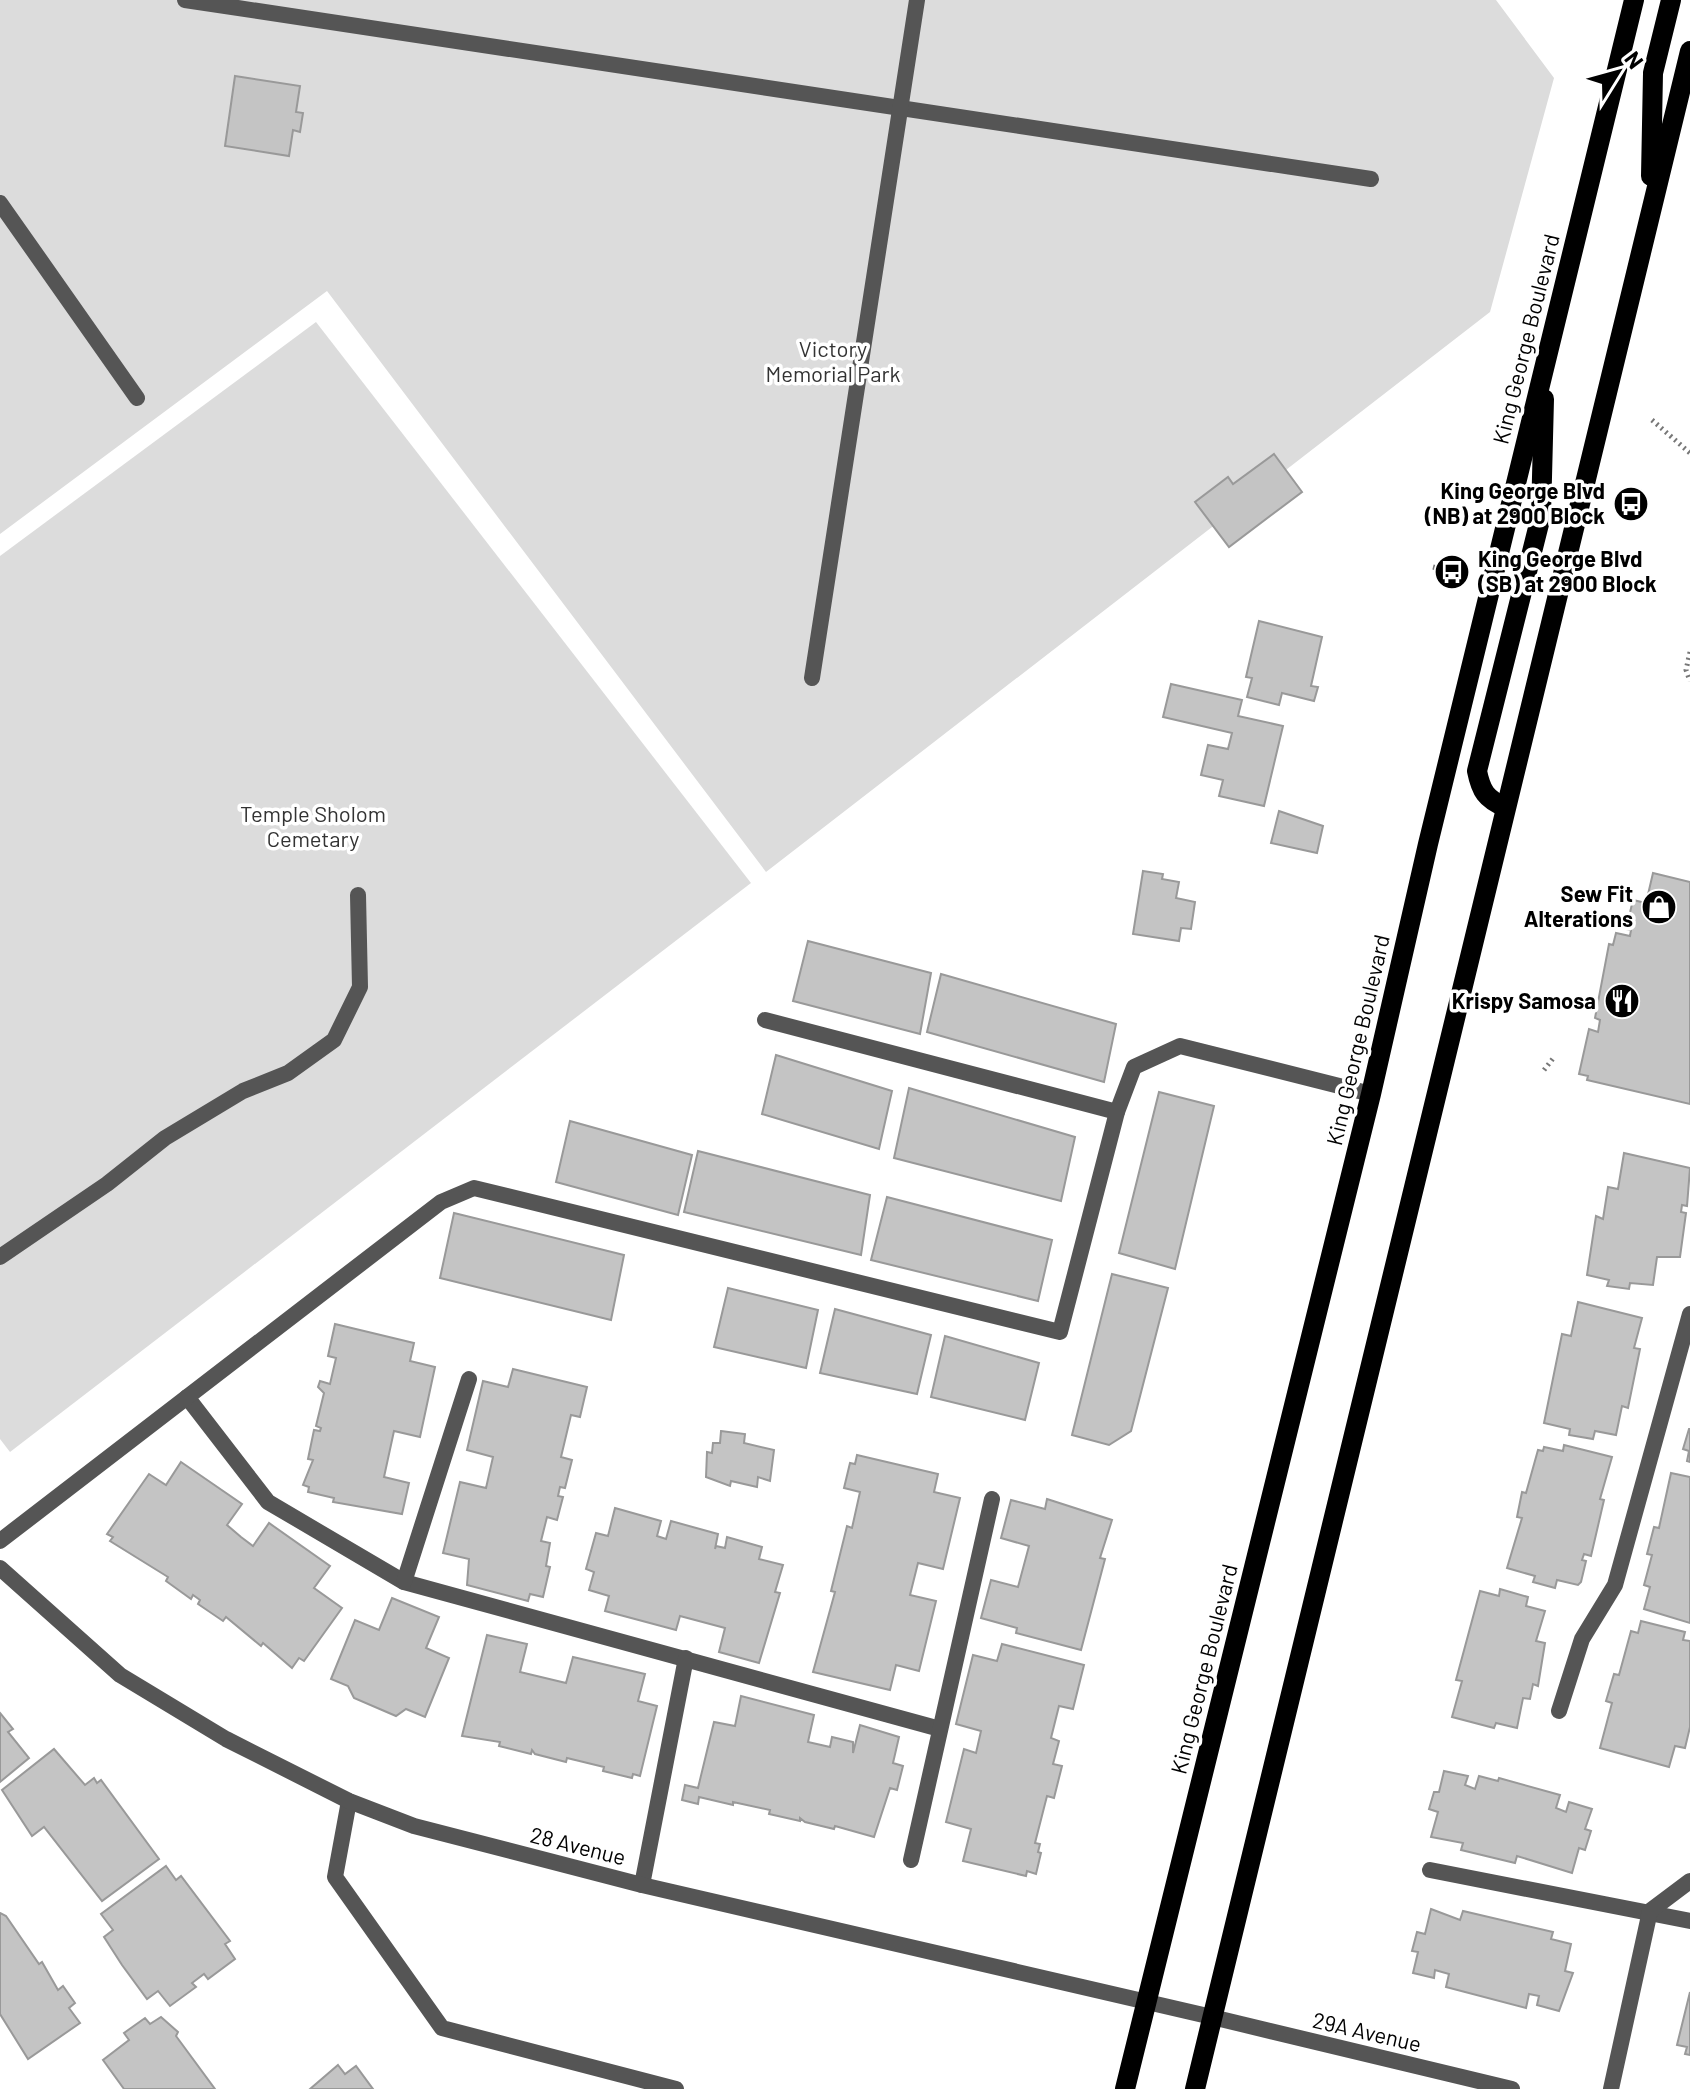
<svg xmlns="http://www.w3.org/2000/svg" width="1690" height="2089" font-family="Barlow,sans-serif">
<rect width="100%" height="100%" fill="#fff"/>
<!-- green -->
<g fill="#dcdcdc">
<polygon points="0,0 1496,0 1554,78 1490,312 766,872 327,291 0,534"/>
<polygon points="316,322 751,883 10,1452 0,1439 0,556"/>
</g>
<!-- building -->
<g fill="#c4c4c4" stroke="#999" stroke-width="2">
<polygon points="235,76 300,86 296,112 303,113 300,132 293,130 289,156 225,146"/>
<polygon points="1274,454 1302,492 1229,547 1195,502 1228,477 1233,484"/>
<polygon points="1259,621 1322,637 1311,686 1318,687 1314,701 1282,693 1279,705 1247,697 1252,678 1246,677"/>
<polygon points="1171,684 1242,700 1238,716 1283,726 1264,806 1219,796 1223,780 1201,775 1208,745 1228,749 1232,733 1163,717"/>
<polygon points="1279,811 1323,826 1317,853 1271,843"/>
<polygon points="1143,871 1163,874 1162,879 1179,882 1176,898 1195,902 1191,929 1181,928 1179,941 1133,934"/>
<polygon points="1653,873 1690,882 1690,1104 1587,1080 1588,1076 1579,1074 1589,1029 1598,1032 1600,1020 1595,1018 1609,944 1613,945 1616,933 1630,936 1631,930 1626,929 1633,900 1646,903"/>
<polygon points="808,941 931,973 920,1034 793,1001"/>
<polygon points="941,974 1116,1024 1104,1082 927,1032"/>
<polygon points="776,1055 892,1091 879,1149 762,1114"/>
<polygon points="909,1088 1075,1137 1061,1201 894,1158"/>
<polygon points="1159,1092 1214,1106 1175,1269 1119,1253"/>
<polygon points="570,1121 692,1155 678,1215 556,1182"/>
<polygon points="698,1151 870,1195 861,1255 684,1212"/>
<polygon points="1624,1153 1690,1168 1687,1206 1682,1205 1681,1212 1686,1213 1680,1257 1657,1257 1653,1285 1630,1283 1629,1289 1607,1286 1609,1280 1587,1275 1596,1216 1603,1219 1608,1187 1618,1189"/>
<polygon points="887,1197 1052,1240 1038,1301 871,1260"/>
<polygon points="454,1213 624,1255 611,1320 440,1278"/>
<polygon points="1112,1274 1168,1288 1131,1431 1109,1445 1072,1435"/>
<polygon points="728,1288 818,1310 806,1368 714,1347"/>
<polygon points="1578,1302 1642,1318 1634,1348 1640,1349 1628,1408 1622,1406 1616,1435 1595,1431 1593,1439 1569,1435 1570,1429 1544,1423 1562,1334 1571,1336"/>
<polygon points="835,1309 931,1335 917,1394 820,1373"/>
<polygon points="335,1324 414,1343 410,1361 435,1367 420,1437 394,1431 384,1477 409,1483 402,1514 333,1502 334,1498 308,1492 309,1487 303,1485 313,1460 308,1459 314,1430 320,1431 321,1428 316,1426 324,1393 318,1387 320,1381 330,1384 336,1358 328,1356"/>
<polygon points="945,1336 1039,1363 1025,1420 931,1397"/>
<polygon points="513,1369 587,1387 580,1417 571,1415 561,1457 572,1460 565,1488 560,1487 558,1496 563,1497 557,1520 547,1517 541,1541 550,1543 546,1566 550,1567 543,1597 530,1594 528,1601 467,1585 469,1559 443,1553 460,1482 486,1488 493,1457 467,1450 483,1381 508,1387"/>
<polygon points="1689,1429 1690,1429 1690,1462 1687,1461 1689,1451 1683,1449"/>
<polygon points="721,1431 745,1434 744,1443 774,1450 770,1481 758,1477 757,1487 731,1481 730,1486 706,1477 707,1452 712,1453 713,1443 720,1443"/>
<polygon points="1564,1445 1612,1457 1600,1499 1604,1500 1591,1556 1584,1554 1582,1560 1586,1561 1581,1582 1578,1585 1557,1580 1555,1588 1533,1582 1535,1576 1507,1568 1522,1518 1517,1517 1522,1492 1526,1493 1538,1450 1543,1451 1544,1447 1563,1451"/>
<polygon points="857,1455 938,1474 934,1492 960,1498 943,1569 918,1563 910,1595 936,1601 919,1671 896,1665 890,1690 813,1672 835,1592 831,1591 847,1526 852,1528 860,1492 844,1488 850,1463 855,1464"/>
<polygon points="181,1462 242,1504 227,1525 241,1537 253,1546 269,1523 330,1566 314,1588 342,1608 304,1661 299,1658 292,1668 263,1643 261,1646 226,1617 223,1621 198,1604 200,1600 193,1595 191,1599 166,1581 168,1577 110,1541 113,1537 107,1534 149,1474 166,1485"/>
<polygon points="1671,1473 1690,1477 1690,1623 1644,1609 1650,1587 1644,1585 1652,1555 1647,1554 1654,1527 1659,1528"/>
<polygon points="1047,1499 1112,1520 1100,1558 1105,1559 1081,1650 1016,1633 1017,1628 981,1618 991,1580 1018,1587 1029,1546 1001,1538 1011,1500 1045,1509"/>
<polygon points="615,1508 661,1521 657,1536 666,1539 671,1521 718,1534 715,1549 716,1546 725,1548 727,1537 762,1547 759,1559 783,1565 775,1592 780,1593 759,1663 719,1652 725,1628 680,1616 676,1630 605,1611 609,1596 589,1590 594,1572 586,1569 596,1533 608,1536"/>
<polygon points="1500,1589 1528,1597 1526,1606 1545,1611 1536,1641 1545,1643 1538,1686 1533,1684 1530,1699 1523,1698 1517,1728 1496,1723 1494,1728 1452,1717 1462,1681 1456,1680 1480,1591 1499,1596"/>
<polygon points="392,1598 439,1617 426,1648 449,1658 425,1717 406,1709 396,1716 354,1698 348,1686 331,1679 355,1620 379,1630"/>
<polygon points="1641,1621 1685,1632 1683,1640 1690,1641 1690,1727 1685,1748 1675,1746 1669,1767 1600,1748 1612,1703 1606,1701 1614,1674 1619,1675 1631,1631 1638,1633"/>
<polygon points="487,1635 527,1644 520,1672 566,1683 573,1657 645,1674 638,1701 657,1706 640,1776 633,1774 632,1778 603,1771 604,1767 567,1758 566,1762 535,1754 532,1750 531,1754 499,1746 500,1742 462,1736"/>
<polygon points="1002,1644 1084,1665 1073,1709 1059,1706 1051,1738 1059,1741 1053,1764 1062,1766 1054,1798 1047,1796 1035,1843 1040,1844 1038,1852 1041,1853 1036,1874 1027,1871 1026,1876 963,1861 971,1829 946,1822 964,1749 976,1753 981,1731 956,1724 973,1655 997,1661"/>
<polygon points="741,1696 814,1715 808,1742 830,1747 832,1737 853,1742 853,1753 860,1725 899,1737 893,1763 903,1766 897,1790 890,1788 874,1837 835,1826 834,1829 805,1822 800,1818 800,1821 769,1814 770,1810 733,1802 733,1805 699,1797 698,1804 682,1800 685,1785 698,1788 714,1722 735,1726"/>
<polygon points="0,1713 13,1729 8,1732 29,1758 0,1782"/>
<polygon points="54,1749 85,1785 94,1778 97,1783 101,1780 159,1859 102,1901 44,1827 32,1836 2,1790"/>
<polygon points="1444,1771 1468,1776 1465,1785 1475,1789 1479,1776 1498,1781 1499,1778 1560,1795 1556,1808 1566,1812 1569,1802 1592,1809 1585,1829 1591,1831 1585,1850 1579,1848 1572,1873 1517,1856 1515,1863 1461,1850 1463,1843 1431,1837 1438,1812 1429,1809 1434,1792 1439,1792"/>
<polygon points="166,1866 176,1880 181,1876 230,1941 225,1944 235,1959 208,1979 204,1974 192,1983 196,1987 170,2006 158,1991 147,1999 122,1965 104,1937 113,1930 101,1914"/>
<polygon points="1431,1909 1460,1920 1463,1911 1553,1932 1551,1939 1571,1944 1565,1971 1573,1973 1559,2011 1537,2005 1539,1996 1529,1994 1526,2008 1446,1987 1449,1974 1435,1970 1434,1978 1413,1973 1418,1952 1412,1951 1417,1932 1425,1934"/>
<polygon points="0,1913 6,1916 39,1964 42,1962 58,1990 63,1986 75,2003 69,2008 80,2023 28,2059 0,2014"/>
<polygon points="1690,1992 1690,2055 1685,2054 1687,2047 1677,2045"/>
<polygon points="161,2017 178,2032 176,2036 215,2089 124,2089 103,2060 129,2040 124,2033 145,2018 150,2024"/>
<polygon points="338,2065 345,2074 356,2066 373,2089 310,2089"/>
</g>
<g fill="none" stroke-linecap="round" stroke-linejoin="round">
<!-- path -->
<g stroke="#777" stroke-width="5" stroke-dasharray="2 4" stroke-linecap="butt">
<polyline points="1652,420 1690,453"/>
<polyline points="1433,567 1452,572"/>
<polyline points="1690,652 1686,670 1690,681"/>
<polyline points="1544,1070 1555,1056"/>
</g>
<!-- service -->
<g stroke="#555" stroke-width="16">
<polyline points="185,0 1371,179"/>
<polyline points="0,203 137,398"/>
<polyline points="812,678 917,0"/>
<polyline points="765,1020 1117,1112"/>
<polyline points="0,1257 107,1184 165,1138 243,1091 288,1073 334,1040 360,987 358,895"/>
<polyline points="187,1397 268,1502 404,1582 940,1729"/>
<polyline points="0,1541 441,1202 474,1188 1060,1332 1117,1112 1134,1067 1180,1046 1371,1094"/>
<polyline points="404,1582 469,1379"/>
<polyline points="1559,1711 1582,1639 1615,1585 1690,1314"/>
<polyline points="349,1801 335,1877 442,2028 676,2089"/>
<polyline points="911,1860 992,1499"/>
<polyline points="1430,1870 1690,1921"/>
<polyline points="642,1885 686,1658"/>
<polyline points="1611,2089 1650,1911 1690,1881"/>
</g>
<!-- minor -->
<polyline stroke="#555" stroke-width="16" points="1212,2017 1512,2089"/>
<!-- tertiary -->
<polyline stroke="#555" stroke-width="16" points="0,1568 120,1675 226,1739 349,1801 414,1826 642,1885 1212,2017"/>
<!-- primary -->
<g stroke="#000" stroke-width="20">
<polyline points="1651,176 1653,73 1671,0"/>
<path d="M1505,807C1486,799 1481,791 1477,771L1541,516L1544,399"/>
<polyline points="1125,2089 1371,1094 1428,844 1634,0"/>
<polyline points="1195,2089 1690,51"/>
</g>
</g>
<!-- icons -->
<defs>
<symbol id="bus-disc" viewBox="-11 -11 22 22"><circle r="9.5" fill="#000" stroke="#fff"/><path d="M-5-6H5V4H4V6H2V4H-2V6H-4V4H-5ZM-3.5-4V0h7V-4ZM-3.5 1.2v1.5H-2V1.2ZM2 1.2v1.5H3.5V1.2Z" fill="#fff"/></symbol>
<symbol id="shop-disc" viewBox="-11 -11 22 22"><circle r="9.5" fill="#000" stroke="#fff"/><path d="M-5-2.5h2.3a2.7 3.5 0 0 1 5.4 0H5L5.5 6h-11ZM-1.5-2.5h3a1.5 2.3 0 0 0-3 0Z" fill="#fff"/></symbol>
<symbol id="restaurant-disc" viewBox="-11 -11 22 22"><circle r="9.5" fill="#000" stroke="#fff"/><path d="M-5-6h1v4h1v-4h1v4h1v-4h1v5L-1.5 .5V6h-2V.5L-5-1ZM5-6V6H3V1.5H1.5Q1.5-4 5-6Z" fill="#fff"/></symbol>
</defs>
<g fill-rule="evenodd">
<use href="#bus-disc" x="1611" y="484" width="40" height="40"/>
<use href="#bus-disc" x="1432" y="552" width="40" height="40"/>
<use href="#shop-disc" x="1639" y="887" width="40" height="40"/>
<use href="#restaurant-disc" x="1602" y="981" width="40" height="40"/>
</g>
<g text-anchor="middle" stroke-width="7" stroke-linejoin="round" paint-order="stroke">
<!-- street labels -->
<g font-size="22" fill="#000" stroke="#fff">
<text transform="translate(1526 339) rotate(-76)" y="8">King George Boulevard</text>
<text transform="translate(1358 1040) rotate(-77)" y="8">King George Boulevard</text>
<text transform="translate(1204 1669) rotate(-76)" y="8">King George Boulevard</text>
<text transform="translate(578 1846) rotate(14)" y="8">28 Avenue</text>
<text transform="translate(1367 2032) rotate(13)" y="8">29A Avenue</text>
</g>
<!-- park labels -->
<g font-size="22" fill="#333" stroke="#fff">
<text x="833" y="357">Victory<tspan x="833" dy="25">Memorial Park</tspan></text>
<text x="313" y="822">Temple Sholom<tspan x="313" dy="25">Cemetary</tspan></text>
</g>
<!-- poi labels -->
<g font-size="22" font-weight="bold" fill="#000" stroke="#fff" text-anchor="end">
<text x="1605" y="499">King George Blvd<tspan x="1605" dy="25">(NB) at 2900 Block</tspan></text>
<text x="1478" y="567" text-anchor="start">King George Blvd<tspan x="1478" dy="25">(SB) at 2900 Block</tspan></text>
<text x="1633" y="902">Sew Fit<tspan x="1633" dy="25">Alterations</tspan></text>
<text x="1596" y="1009">Krispy Samosa</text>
</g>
</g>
<!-- north arrow -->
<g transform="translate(1618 72) rotate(53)" stroke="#ffffff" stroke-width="6" paint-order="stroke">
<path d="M0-6L14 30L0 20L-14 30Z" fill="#000000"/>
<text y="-12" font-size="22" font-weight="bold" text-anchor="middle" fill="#000000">N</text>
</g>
</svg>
